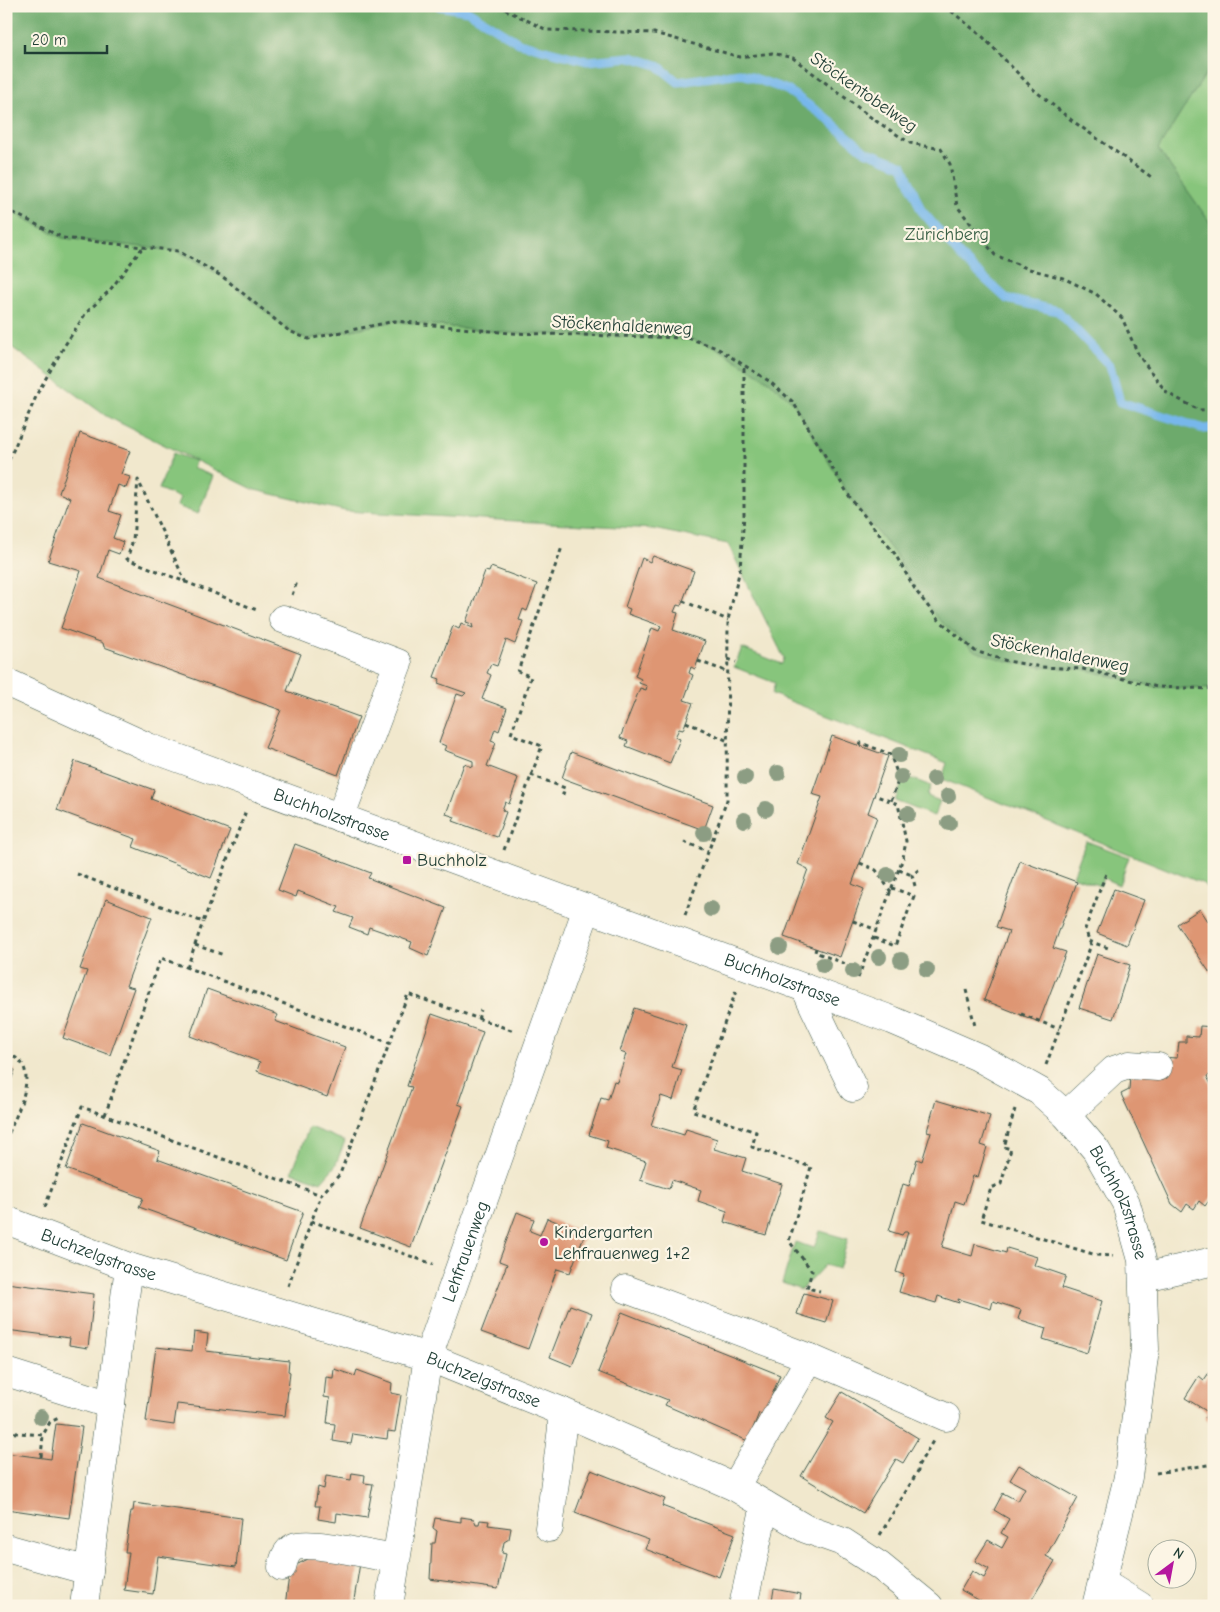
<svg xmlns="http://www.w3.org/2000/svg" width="1220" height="1612" font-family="'Comic Neue',sans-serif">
<rect width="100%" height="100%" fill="#fcf5e5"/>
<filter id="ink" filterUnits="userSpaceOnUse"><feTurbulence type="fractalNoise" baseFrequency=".02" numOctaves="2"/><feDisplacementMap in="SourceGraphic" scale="10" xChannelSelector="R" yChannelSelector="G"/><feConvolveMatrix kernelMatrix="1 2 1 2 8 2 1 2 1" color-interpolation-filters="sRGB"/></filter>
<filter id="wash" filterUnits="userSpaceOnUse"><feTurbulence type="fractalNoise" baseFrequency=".0096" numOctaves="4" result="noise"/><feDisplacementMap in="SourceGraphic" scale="20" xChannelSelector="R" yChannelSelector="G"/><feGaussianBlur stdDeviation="1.12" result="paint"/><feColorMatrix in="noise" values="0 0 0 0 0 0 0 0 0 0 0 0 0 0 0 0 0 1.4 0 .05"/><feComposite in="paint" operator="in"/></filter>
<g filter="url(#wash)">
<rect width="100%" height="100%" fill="#f1e8cd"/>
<!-- green -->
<g fill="#87c57c" stroke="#538158">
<polygon points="1214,61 1214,228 1158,149"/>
<polygon points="6,209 63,238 178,251 223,277 308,339 395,321 510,333 688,338 717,348 769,381 793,402 851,499 895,554 916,591 1007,661 1042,667 1083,669 1157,687 1214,689 1214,898 1204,884 942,779 947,763 772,694 775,683 734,667 742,648 782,664 784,658 728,544 653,529 345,511 255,490 106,416 6,343"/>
<polygon points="173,453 195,461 193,468 213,476 198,514 177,506 180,498 159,489"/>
<polygon points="905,776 931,786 927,796 940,801 934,816 895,801"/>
<polygon points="1086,841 1129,857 1119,885 1103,878 1100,886 1073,876"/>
<polygon points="309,1127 345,1141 335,1166 321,1182 292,1172"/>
<polygon points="820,1231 848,1239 839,1269 825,1265 801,1290 782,1283 795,1242 814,1248"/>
</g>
<!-- forest -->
<polygon fill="#6daa6c" stroke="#467450" points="6,6 1214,6 1214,61 1158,149 1214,228 1214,689 1157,687 1083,669 1042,667 1007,661 975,651 938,619 916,591 895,554 851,499 793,402 769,381 717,348 688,338 510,333 395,321 308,339 289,331 223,277 178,251 63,238 6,209"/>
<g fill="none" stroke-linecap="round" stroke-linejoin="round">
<!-- stream -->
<polyline stroke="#77b7eb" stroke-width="9" points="439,6 468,11 519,43 587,61 631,57 657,65 678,82 740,73 787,90 825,117 865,151 903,166 921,210 962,258 1007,299 1058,311 1110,366 1120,402 1204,429 1214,428"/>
</g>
<g id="blocks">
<!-- building -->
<g fill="#de9673">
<polygon points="80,433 130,451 121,474 130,477 126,488 118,485 109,511 121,515 113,538 123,542 119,554 108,550 99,578 301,654 287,691 359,717 338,775 265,748 281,710 104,647 103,643 61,628 81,571 48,561 70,498 59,493"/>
<polygon points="653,556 694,571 681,606 677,605 674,612 678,613 673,630 705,641 695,669 691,667 689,673 693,675 684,700 693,703 683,730 679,729 675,737 680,739 670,763 626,746 628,741 620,738 640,688 646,690 647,686 639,683 641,679 635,676 652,628 659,631 661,626 628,614 630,609 625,607 642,558 650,562"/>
<polygon points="491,567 537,584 527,611 523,609 519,620 523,621 515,644 506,640 497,666 491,664 487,673 491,675 482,699 507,708 499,731 495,729 491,741 496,743 487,766 518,778 509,804 505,802 502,810 506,812 497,837 453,821 455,817 446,814 464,764 473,767 473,761 444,750 446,746 439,743 457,694 463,696 466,693 438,683 440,679 434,677 453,626 459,629 461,623 473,628 472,624 466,622 485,571 489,572"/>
<polygon points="832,736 888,756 868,813 877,817 852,884 864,889 840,957 784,937 808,869 798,864 822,797 812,794"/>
<polygon points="571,752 713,805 704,830 562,778"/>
<polygon points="75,761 154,790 151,799 230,830 211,878 133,847 136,839 57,810"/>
<polygon points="295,844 371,873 368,878 446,908 428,956 410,948 412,942 369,927 367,934 349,927 353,918 336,912 339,907 298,891 296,897 278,890"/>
<polygon points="1020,861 1077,882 1053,948 1066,952 1039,1022 984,1000 1009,931 996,927"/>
<polygon points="1114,889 1144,900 1127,945 1097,933"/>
<polygon points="106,899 152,917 126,986 134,988 110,1055 63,1038 87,971 80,969"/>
<polygon points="1200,909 1214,930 1214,970 1210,973 1177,924"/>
<polygon points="1097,954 1130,965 1113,1019 1079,1008"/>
<polygon points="207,989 278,1015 275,1021 345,1047 327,1097 257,1071 260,1062 190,1036"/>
<polygon points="634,1008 686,1025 672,1067 682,1070 673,1100 661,1096 651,1125 684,1135 686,1129 717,1139 714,1149 746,1158 742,1171 782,1184 766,1235 724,1222 727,1211 698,1201 701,1190 672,1180 669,1189 640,1180 646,1161 606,1148 608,1141 589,1135 601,1098 608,1100 614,1081 617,1082 626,1054 620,1052"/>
<polygon points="432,1014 483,1032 458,1104 463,1106 411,1247 360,1228 412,1087 407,1086"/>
<polygon points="1200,1026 1214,1027 1214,1074 1207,1076 1214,1091 1214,1194 1205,1206 1199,1201 1194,1209 1187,1204 1182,1212 1172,1204 1121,1094 1129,1090 1130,1076 1159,1057 1177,1058 1179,1042 1186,1042 1186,1036 1199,1037"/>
<polygon points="6,1067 15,1070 6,1094"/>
<polygon points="936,1100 990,1116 981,1145 987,1147 978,1177 973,1176 964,1204 955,1201 942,1247 972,1256 975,1244 1006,1253 1007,1248 1037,1257 1034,1265 1066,1276 1062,1288 1102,1301 1087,1353 1043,1339 1046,1328 1018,1319 1021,1310 993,1301 991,1309 958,1299 959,1303 938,1296 936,1303 899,1292 904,1275 896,1272 908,1232 904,1232 902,1235 889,1231 903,1184 909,1186 917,1159 922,1161 931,1132 927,1131"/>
<polygon points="83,1123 160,1151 157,1159 303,1212 286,1260 139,1207 143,1198 66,1169"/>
<polygon points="517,1212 534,1219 530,1231 540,1235 547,1218 585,1233 570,1273 557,1269 528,1349 481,1332 507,1264 499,1261"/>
<polygon points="6,1283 94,1294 88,1348 69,1345 70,1338 6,1330"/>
<polygon points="804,1293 833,1301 826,1323 797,1314"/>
<polygon points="570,1305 592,1313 572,1366 550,1357"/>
<polygon points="622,1312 780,1375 764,1415 759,1413 748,1441 665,1405 668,1400 598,1372"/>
<polygon points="194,1332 208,1334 206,1351 289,1361 288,1371 290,1372 285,1416 177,1404 174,1425 146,1421 156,1347 192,1351"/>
<polygon points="1214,1365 1214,1424 1205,1418 1208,1412 1185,1398 1199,1376 1204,1380"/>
<polygon points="334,1369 355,1376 357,1370 392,1383 391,1393 401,1395 395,1432 388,1431 387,1439 353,1434 351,1444 333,1441 335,1424 327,1423 330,1398 324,1397 326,1377 333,1378"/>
<polygon points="842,1392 918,1438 903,1463 896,1459 863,1513 801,1476 833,1422 826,1418"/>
<polygon points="56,1424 82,1427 69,1518 6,1509 6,1453 51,1459"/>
<polygon points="1019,1465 1078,1498 1046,1556 1055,1561 1028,1606 989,1606 961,1590 972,1571 984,1578 989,1569 975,1561 988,1540 1002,1548 1008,1537 1001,1533 1009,1519 994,1510 1003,1493 1018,1501 1025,1488 1010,1480"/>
<polygon points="591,1470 665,1499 662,1506 735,1534 719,1577 645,1549 649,1540 575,1513"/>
<polygon points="352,1473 365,1475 364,1483 373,1484 367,1518 337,1513 336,1522 318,1519 320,1506 315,1506 318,1487 324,1489 326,1476 351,1480"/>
<polygon points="134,1503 241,1518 236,1567 158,1556 153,1594 124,1590 129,1552 125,1552 131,1511 133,1511"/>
<polygon points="461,1517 474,1519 476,1524 479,1524 480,1520 489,1521 488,1525 511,1528 509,1539 504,1542 502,1553 506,1554 498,1589 430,1579 432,1543 435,1543 437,1531 433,1528 435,1518 461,1522"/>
<polygon points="314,1556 360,1563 353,1606 285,1606 290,1568"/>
<polygon points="774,1589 801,1594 799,1606 771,1606"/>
</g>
</g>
</g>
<g filter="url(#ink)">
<use href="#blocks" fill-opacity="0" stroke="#3e574b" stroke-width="1"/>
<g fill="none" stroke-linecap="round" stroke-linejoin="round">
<defs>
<g id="minor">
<polyline points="283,619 398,663 340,818"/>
<path id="s1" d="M6,682L148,747L892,1020L978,1057L1039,1091L1066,1115L1096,1150L1126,1203L1142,1260L1145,1349L1128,1477L1096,1606"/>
<polyline points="805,988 853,1088"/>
<polyline points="1066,1115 1114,1070 1129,1065 1158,1067"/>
<path id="s2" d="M6,1220L129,1267L428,1357L561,1411L735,1487L806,1529L843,1542L880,1566L929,1606"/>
<polyline points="1144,1277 1214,1261"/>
<polyline points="626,1289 810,1358 735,1487"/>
<polyline points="810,1358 946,1417"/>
<polyline points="6,1372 111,1405"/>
<polyline points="549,1528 562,1428 561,1411"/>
<polyline points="6,1548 89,1571"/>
<path d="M282,1567C284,1559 286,1551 294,1547C310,1540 375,1556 395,1559"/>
<polyline points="1103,1583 1140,1606"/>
<polyline points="84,1606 129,1267"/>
<path id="s3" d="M389,1606L428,1357L587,908"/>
<polyline points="743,1606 765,1505"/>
</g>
</defs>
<!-- minor casing -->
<use href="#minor" stroke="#3e574b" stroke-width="29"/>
<!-- path -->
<g stroke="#3e574b" stroke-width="3" stroke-dasharray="4 4" stroke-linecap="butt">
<polyline points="498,6 547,30 654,33 740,57 772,53 793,58 873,119 910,143 941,149 950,164 957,206 995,255 1029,269 1063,278 1096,294 1122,318 1139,356 1167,393 1199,410 1214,409"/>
<polyline points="945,6 983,37 1033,89 1070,119 1154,179"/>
<polyline points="6,209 63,238 178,251 223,277 289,331 308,339 395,321 510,333 688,338 717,348 769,381 793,402 851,499 895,554 916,591 938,619 975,651 1007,661 1042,667 1083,669 1157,687 1214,689"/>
<polyline points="6,399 9,405 6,408"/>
<polyline points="6,467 38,392 65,345 86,313 110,290 143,247"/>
<polyline points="186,583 138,480 133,540 127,559 257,610"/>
<polyline points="292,595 297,582"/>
<polyline points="683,601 728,620"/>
<polyline points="728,659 736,662"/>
<polyline points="698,661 728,672"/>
<polyline points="686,722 728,741"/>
<polyline points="860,746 861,743 890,754 899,778 891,801"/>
<polyline points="531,775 565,788 562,797"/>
<polyline points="684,842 708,851"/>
<polyline points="504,850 542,746 511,734 531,677 518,671 562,547"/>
<polyline points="860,863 876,870 891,892"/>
<polyline points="899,870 912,875"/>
<polyline points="77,874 203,922 246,811"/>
<polyline points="915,886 912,875 921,868"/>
<polyline points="685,915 727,800 728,620 740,569 744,515 744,365"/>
<polyline points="853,921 877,930"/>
<polyline points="874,938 895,946 914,896 892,888"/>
<polyline points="1089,941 1111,949"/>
<polyline points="195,945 224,955"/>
<polyline points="816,948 815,952 861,970"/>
<polyline points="187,968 203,922"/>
<polyline points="858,978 903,858 906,841 898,804 874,795"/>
<polyline points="966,990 975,1026"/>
<polyline points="736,991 693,1111 756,1132 752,1147 811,1167 789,1241 812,1271 807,1288 820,1291"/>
<polyline points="1021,1014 1059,1029"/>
<polyline points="478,1019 481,1010"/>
<path d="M6,1054C46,1063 15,1116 6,1140"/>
<polyline points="1046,1065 1091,945 1085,929 1107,871"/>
<polyline points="1015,1109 1004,1147 1011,1149 1001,1184 991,1188 981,1220 1096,1255 1113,1256"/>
<polyline points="105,1115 161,958 390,1043"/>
<polyline points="45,1207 82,1107 321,1195 340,1174 408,994 514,1031"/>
<polyline points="311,1221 433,1264"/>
<polyline points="288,1286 321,1195"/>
<polyline points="6,1432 43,1435 50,1422 59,1418"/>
<polyline points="41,1457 43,1435"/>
<polyline points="1156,1473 1214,1464"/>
<polyline points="880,1535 918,1471 918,1466 933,1441"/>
</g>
<!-- minor -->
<use href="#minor" stroke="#fff" stroke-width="28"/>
</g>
<!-- trees -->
<g fill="#8c9d83">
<circle cx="899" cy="755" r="8"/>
<circle cx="778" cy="773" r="8"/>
<circle cx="745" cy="777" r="8"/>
<circle cx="901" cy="777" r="8"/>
<circle cx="934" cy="779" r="8"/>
<circle cx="948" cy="796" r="8"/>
<circle cx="766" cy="809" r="8"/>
<circle cx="908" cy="814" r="8"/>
<circle cx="744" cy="820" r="8"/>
<circle cx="949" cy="823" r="8"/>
<circle cx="704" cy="833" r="8"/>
<circle cx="888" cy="875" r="8"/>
<circle cx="711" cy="909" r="8"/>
<circle cx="780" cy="947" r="8"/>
<circle cx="879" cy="957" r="8"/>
<circle cx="901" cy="960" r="8"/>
<circle cx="823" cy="965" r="8"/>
<circle cx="927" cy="970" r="8"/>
<circle cx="853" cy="971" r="8"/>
<circle cx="41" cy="1417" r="8"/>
</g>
</g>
<!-- markers -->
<g fill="#b5179e" stroke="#fcf5e5" stroke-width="2">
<rect x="402" y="855" width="10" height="10" rx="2.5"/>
<circle cx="544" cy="1242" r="5"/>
</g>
<g text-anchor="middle" stroke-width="4.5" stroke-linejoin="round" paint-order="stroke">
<!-- street labels -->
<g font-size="18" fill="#1f3d34" stroke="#fcf5e5">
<text transform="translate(864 92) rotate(35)" y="6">Stöckentobelweg</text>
<text transform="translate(622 325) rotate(3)" y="6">Stöckenhaldenweg</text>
<text transform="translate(1060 653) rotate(11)" y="6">Stöckenhaldenweg</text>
<text dy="6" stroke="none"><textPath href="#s1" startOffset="352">Buchholzstrasse</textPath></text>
<text dy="6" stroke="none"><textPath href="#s1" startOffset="832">Buchholzstrasse</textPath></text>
<text dy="6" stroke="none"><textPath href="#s1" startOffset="1252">Buchholzstrasse</textPath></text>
<text dy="6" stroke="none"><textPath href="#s3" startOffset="364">Lehfrauenweg</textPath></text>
<text dy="6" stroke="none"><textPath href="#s2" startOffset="99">Buchzelgstrasse</textPath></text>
<text dy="6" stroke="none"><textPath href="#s2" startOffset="504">Buchzelgstrasse</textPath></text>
</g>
<!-- park labels -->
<g font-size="18" fill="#395f46" stroke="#fcf5e5">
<text x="947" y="240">Zürichberg</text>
</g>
<!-- poi labels -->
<g font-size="18" fill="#1f3d34" stroke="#fcf5e5" text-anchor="start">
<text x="417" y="866">Buchholz</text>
<text x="554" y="1238">Kindergarten<tspan x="554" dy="21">Lehfrauenweg 1+2</tspan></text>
</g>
</g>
<!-- margin -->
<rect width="1220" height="1612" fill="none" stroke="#fcf5e5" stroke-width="25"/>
<!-- north arrow -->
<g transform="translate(1172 1564) rotate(32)"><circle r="24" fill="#fcf5e5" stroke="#a4ab9e"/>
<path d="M0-4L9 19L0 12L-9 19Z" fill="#b5179e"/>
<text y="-8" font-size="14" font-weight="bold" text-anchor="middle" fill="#1f3d34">N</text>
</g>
<!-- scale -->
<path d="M25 45v8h82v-8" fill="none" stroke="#1f3d34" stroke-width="2.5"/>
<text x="32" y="45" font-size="15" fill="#1f3d34" stroke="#fcf5e5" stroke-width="4" paint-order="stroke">20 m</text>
</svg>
